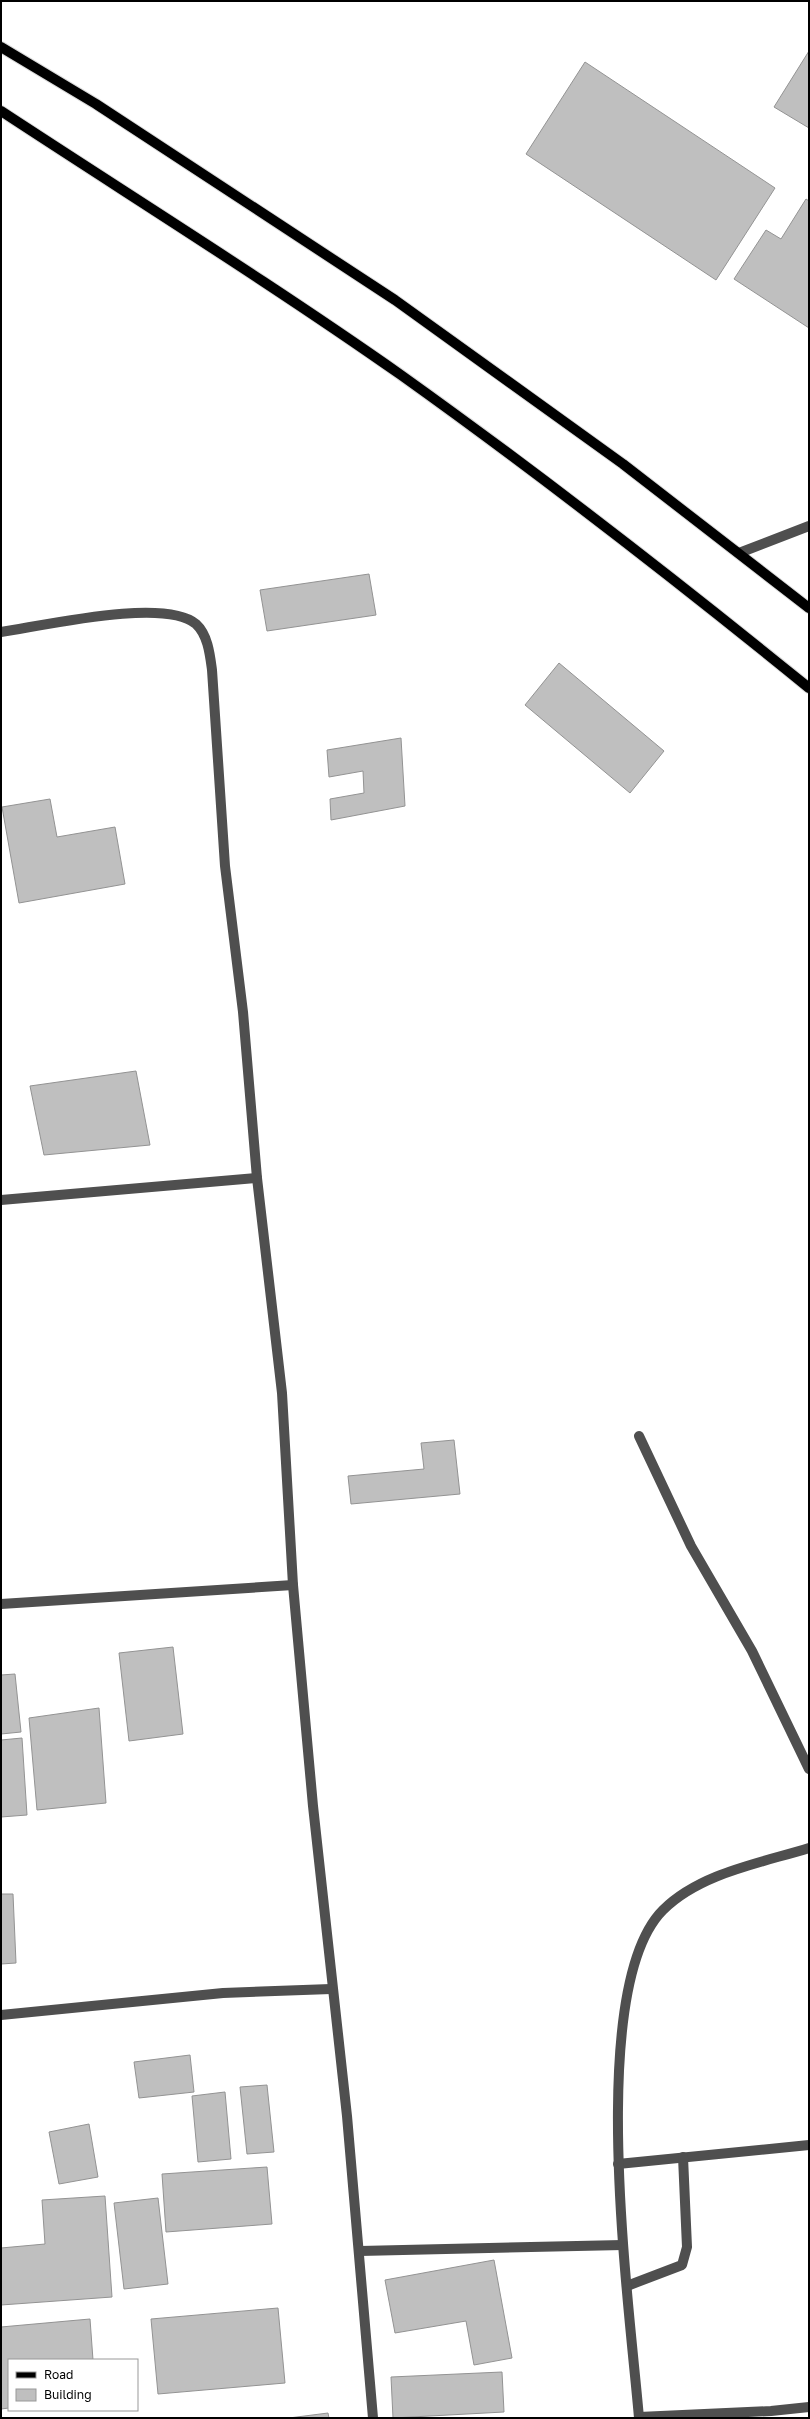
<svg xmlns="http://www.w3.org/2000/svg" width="810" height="2419" font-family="'Golos Text',sans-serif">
<rect width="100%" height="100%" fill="#fff"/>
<!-- building -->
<g fill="#bfbfbf" stroke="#939393">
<polygon points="809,51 809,128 774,107"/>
<polygon points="585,62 775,188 716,280 526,154"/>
<polygon points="806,199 809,201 809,328 734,279 766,230 781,239"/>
<polygon points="369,574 376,615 267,631 260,590"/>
<polygon points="559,663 664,751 630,793 525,705"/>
<polygon points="401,738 405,806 331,820 330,799 364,793 363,771 329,777 327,750"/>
<polygon points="50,799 57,837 115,827 125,884 19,903 2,807"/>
<polygon points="136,1071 150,1145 44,1155 30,1086"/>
<polygon points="454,1440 460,1494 351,1504 348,1476 424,1469 421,1443"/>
<polygon points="173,1647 183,1734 129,1741 119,1653"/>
<polygon points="15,1674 21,1732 1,1734 1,1675"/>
<polygon points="99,1708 106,1803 37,1810 29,1718"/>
<polygon points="22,1738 27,1815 1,1817 1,1740"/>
<polygon points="1,1894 13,1894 16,1963 1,1964"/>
<polygon points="190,2055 194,2092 139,2098 134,2062"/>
<polygon points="267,2085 274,2152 247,2154 240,2087"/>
<polygon points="225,2092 231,2159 198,2162 192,2096"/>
<polygon points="89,2124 98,2177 59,2184 49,2132"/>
<polygon points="267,2167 272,2224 166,2232 162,2174"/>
<polygon points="105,2196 112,2297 1,2305 1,2248 45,2244 42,2200"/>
<polygon points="158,2198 168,2284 124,2289 114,2203"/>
<polygon points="494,2260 512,2358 474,2365 466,2321 395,2333 385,2280"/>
<polygon points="278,2308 285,2383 158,2394 151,2319"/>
<polygon points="90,2319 93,2360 9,2360 9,2408 1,2409 1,2327"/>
<polygon points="502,2372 504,2412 393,2418 391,2377"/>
<polygon points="328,2413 329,2418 289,2418"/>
</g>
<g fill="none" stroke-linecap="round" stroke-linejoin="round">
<defs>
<g id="major">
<polyline points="1,47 96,104 395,300 623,464 809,608"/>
<path d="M1,111C135,199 270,283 401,375C541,475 676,580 809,688"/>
</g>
</defs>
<!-- major casing -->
<use href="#major" stroke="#dbdbdb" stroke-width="12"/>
<!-- minor -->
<g stroke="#4f4f4f" stroke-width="10">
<polyline points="739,553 809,526"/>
<path d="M1,632C42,626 165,597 196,624C208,635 210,655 212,670L225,866L243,1012L257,1178L282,1393L293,1585L313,1806L347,2116L373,2418"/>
<polyline points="1,1200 257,1178"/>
<polyline points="639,1436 691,1546 752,1651 809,1769"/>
<polyline points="1,1604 293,1585"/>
<polyline points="1,2015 223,1993 331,1989"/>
<polyline points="618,2164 809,2145"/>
<polyline points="360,2251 623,2245"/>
<polyline points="627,2286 682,2265 687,2247 683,2157"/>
<polyline points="639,2417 771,2411 809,2407"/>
<path d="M639,2418C630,2309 585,1988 663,1910C700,1873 761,1863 809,1848"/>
</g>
<!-- major -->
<use href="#major" stroke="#000" stroke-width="10"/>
</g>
<!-- border -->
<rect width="810" height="2419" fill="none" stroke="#000000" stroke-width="4"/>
<!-- legend -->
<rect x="8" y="2359" width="130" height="52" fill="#ffffff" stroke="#999999"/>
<rect x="16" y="2372" width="20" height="6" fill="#000000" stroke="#999999"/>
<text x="44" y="2379" font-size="12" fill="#000000">Road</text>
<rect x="16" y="2389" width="20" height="12" fill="#bfbfbf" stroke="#999999"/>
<text x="44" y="2399" font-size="12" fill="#000000">Building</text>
</svg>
